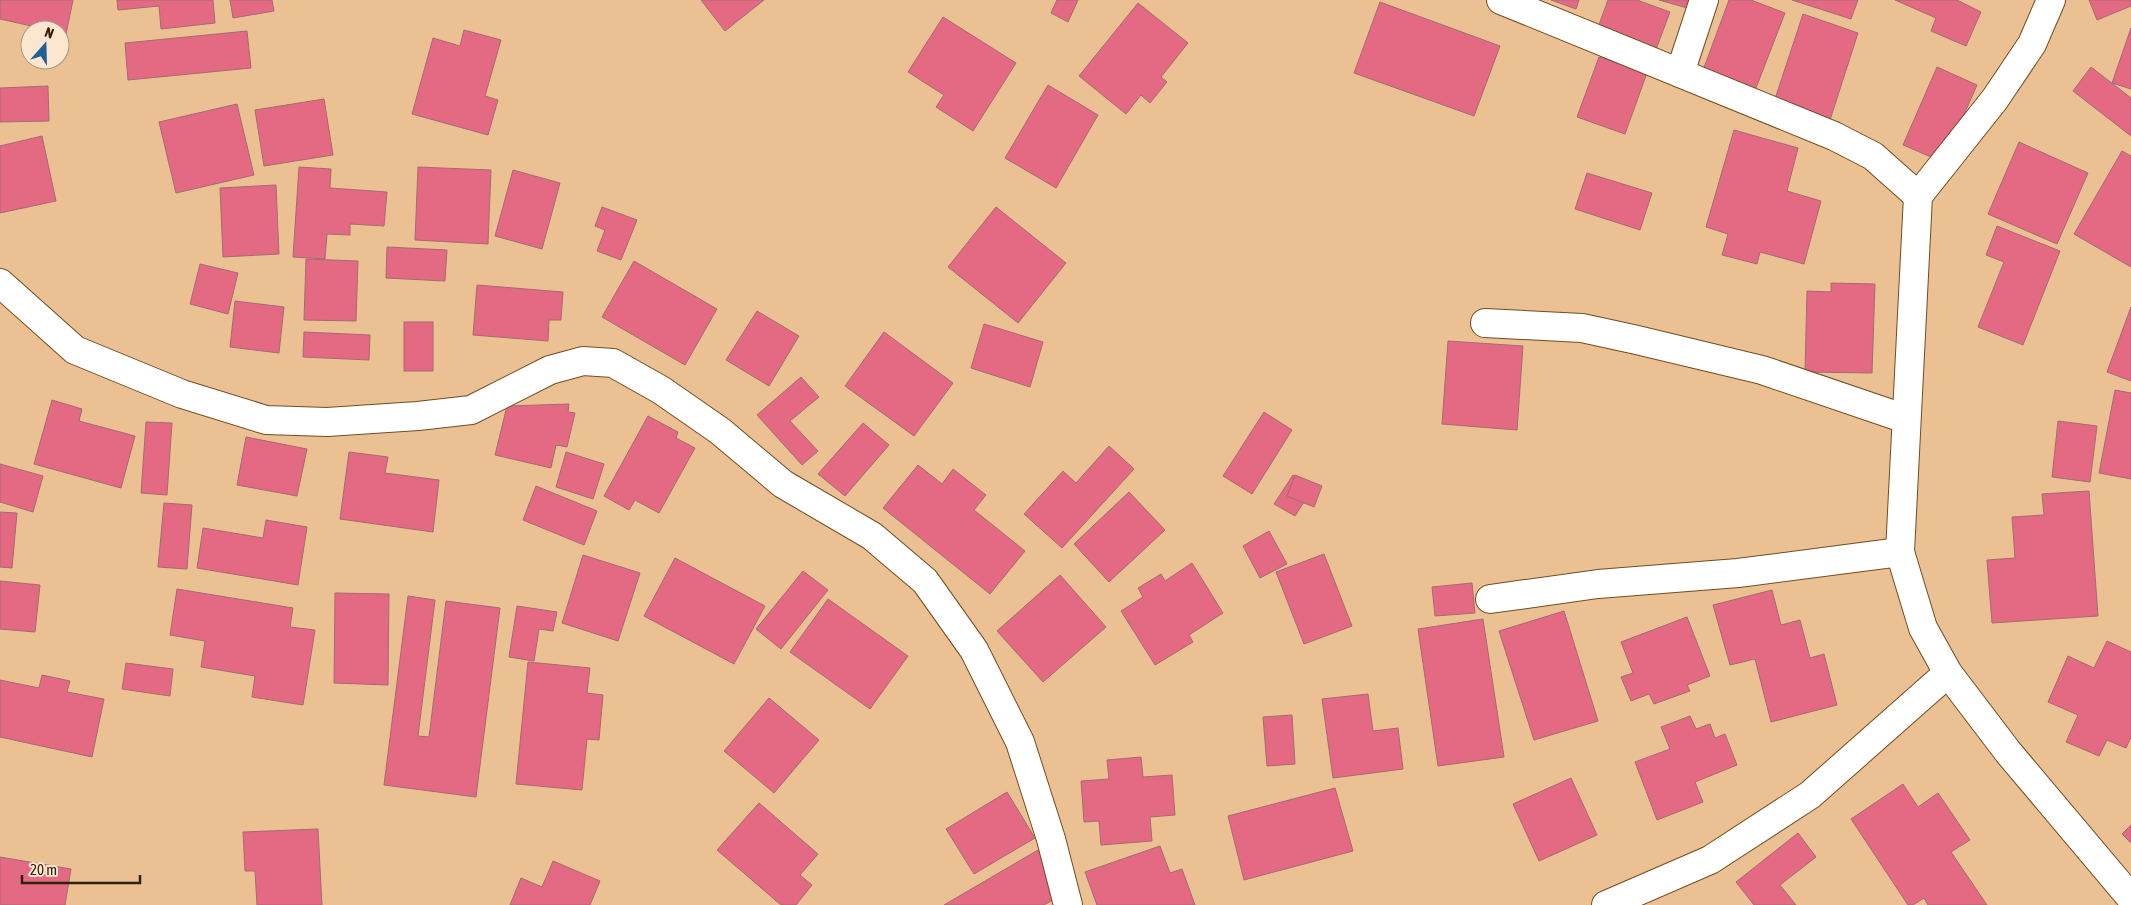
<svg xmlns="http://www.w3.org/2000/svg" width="2131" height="905" font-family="'Asap Condensed',sans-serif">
<rect width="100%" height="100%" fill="#ebc193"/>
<!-- building -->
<g fill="#e36a82" stroke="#a56a73">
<polygon points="0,0 73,0 66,34 60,32 60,30 49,30 0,19"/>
<polygon points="117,0 213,0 215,23 161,29 159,6 118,10"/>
<polygon points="230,0 272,0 274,11 233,18"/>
<polygon points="701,0 764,0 725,31"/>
<polygon points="1057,0 1078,0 1068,22 1051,13"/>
<polygon points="1551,0 1579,0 1576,9"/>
<polygon points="1608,0 1637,0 1670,12 1655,52 1597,30"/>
<polygon points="1659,0 1689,0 1687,8"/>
<polygon points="1729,0 1751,0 1785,13 1754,93 1702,73"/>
<polygon points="1792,0 1858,0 1851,19"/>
<polygon points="1895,0 1957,0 1981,12 1966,46 1931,31 1936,18"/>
<polygon points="2089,0 2131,0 2131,6 2097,20"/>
<polygon points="1380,2 1500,46 1474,116 1354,73"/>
<polygon points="1138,3 1188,43 1161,77 1167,82 1150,103 1141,95 1126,114 1079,76"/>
<polygon points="1803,14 1858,33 1830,120 1774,102"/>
<polygon points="943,17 1016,63 973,131 936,107 944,95 908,72"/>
<polygon points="2131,28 2131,89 2112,83"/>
<polygon points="464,30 501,40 485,96 498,100 488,135 412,114 433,38 460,46"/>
<polygon points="247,31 251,68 128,80 125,43"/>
<polygon points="1599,57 1647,73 1625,134 1577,117"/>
<polygon points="1937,67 1977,85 1943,162 1903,145"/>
<polygon points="2091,67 2131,98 2131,136 2073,91"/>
<polygon points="1048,85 1098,115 1056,188 1005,158"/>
<polygon points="48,86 49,121 0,122 0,88"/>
<polygon points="324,99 333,155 264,166 255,110"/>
<polygon points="237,104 254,175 176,193 159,122"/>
<polygon points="1734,130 1798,148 1787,191 1821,201 1804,264 1760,252 1757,264 1722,255 1728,234 1706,227"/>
<polygon points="42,136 56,201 0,213 0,146"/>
<polygon points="2019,142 2088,173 2057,244 1988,214"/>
<polygon points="2122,151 2131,156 2131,267 2074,234"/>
<polygon points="299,167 331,169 330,188 387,192 384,226 350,224 350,235 327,234 325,259 293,257"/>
<polygon points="418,167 491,170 488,244 415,240"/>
<polygon points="513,170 560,183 542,249 495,236"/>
<polygon points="1587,173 1652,193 1640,230 1575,209"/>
<polygon points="276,185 279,254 223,257 220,188"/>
<polygon points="602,207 637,220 621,260 597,251 605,230 595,226"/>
<polygon points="996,207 1066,263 1018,323 948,267"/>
<polygon points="1997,226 2060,251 2023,345 1978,327 2004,262 1986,255"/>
<polygon points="387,247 447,250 445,281 386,278"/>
<polygon points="306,259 358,261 356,321 304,320"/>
<polygon points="634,261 717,309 685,365 602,317"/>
<polygon points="200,264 238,273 228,314 190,304"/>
<polygon points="1831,283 1875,284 1872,373 1805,372 1807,291 1831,292"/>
<polygon points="477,285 563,292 561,320 549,320 548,341 473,335"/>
<polygon points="235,301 284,307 279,353 230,347"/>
<polygon points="2131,307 2131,381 2107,372"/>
<polygon points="757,311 799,336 769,386 726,360"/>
<rect x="404" y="322" width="29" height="49"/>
<polygon points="984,324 1043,342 1030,387 971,368"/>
<polygon points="304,332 370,335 369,360 303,357"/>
<polygon points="884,332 953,383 914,436 845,386"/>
<polygon points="1448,341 1523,346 1517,430 1442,424"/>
<polygon points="801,377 819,397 790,421 818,451 802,465 757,415"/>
<polygon points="2115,390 2131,393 2131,479 2099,473"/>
<polygon points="52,400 82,409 79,421 135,436 121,488 34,464"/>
<polygon points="569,404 568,412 575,413 567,447 556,445 551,468 495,455 507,406"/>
<polygon points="1264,412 1292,430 1252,494 1223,476"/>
<polygon points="648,416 678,432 676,438 695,448 659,513 635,500 629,510 604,496"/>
<polygon points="2058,421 2097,426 2090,482 2052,477"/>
<polygon points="146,422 172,423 167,495 141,493"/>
<polygon points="863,423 889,445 845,496 818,474"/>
<polygon points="246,437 307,449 297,496 237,485"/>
<polygon points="1109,446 1134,469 1062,548 1024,514 1063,471 1076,483"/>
<polygon points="349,452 388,457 385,473 439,480 433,532 340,519"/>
<polygon points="566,452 604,464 593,499 556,487"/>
<polygon points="0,464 43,476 33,512 0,502"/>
<polygon points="918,465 942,484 953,469 986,495 974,510 1025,551 990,594 883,508"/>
<polygon points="1293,475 1313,488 1295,516 1274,504"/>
<polygon points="1295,475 1322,486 1314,507 1287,496"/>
<polygon points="536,486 597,511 584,545 523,520"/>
<polygon points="2089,491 2098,616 1992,623 1987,560 2015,558 2012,517 2044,515 2042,494"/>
<polygon points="1129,492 1165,530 1109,582 1074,544"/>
<polygon points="164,503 192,505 187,569 158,567"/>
<polygon points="0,512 17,513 12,568 0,567"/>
<polygon points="266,520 307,527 298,585 197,568 203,528 263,538"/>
<polygon points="1269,531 1287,564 1260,578 1243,546"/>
<polygon points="1324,554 1352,626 1304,644 1276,572"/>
<polygon points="583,555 640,573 618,641 562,623"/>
<polygon points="675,558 765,606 734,664 644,616"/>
<polygon points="1192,563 1223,613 1189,635 1193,642 1155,665 1121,611 1143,597 1138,588 1161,574 1165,581"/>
<polygon points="803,571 828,590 781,649 756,629"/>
<polygon points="1060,575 1106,627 1043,682 997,631"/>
<polygon points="0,581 40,585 35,632 0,629"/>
<polygon points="1472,583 1475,613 1435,616 1432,587"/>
<polygon points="177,589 293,608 290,627 315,630 303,705 252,697 255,676 201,667 205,641 170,635"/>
<polygon points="1772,590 1781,625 1800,620 1810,658 1824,654 1837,705 1771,722 1755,659 1730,665 1713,605"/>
<polygon points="335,593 389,594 388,685 334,683"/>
<polygon points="408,596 435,600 418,736 429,737 446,601 500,608 476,797 384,785"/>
<polygon points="828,599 908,656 870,709 790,652"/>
<polygon points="517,606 557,612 553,631 539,629 534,661 509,657"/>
<polygon points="1564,611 1598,721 1534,740 1499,631"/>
<polygon points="1687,617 1710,676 1687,685 1690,691 1654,704 1649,694 1631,701 1621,677 1633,673 1621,642"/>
<polygon points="1483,619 1504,757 1438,766 1418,629"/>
<polygon points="2107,641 2131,652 2131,737 2126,748 2107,740 2099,756 2066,742 2078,715 2048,702 2068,656 2094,668"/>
<polygon points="528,662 590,668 587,693 603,695 599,740 587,739 582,790 516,784"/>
<polygon points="126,663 173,669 170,696 122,689"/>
<polygon points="42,675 70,681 67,692 104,699 92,757 0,737 0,680 39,688"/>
<polygon points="1368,694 1373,731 1398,728 1403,769 1333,778 1322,699"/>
<polygon points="769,698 819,740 774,793 724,751"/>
<polygon points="1292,715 1295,764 1267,766 1263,717"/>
<polygon points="1690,716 1696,729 1710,724 1715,738 1725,734 1737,765 1695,782 1703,802 1657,820 1635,762 1670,749 1661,727"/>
<polygon points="1141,757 1143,777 1172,775 1175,815 1150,817 1152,841 1101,845 1099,821 1084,822 1081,781 1109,779 1107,760"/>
<polygon points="1571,778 1597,835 1539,861 1513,804"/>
<polygon points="1903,784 1918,807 1938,793 1970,840 1951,852 1987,905 1928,905 1924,898 1913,905 1908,905 1851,819"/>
<polygon points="1335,788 1353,851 1244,880 1228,816"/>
<polygon points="1007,792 1035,838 974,874 946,829"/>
<polygon points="759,803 818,854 800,875 812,885 796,905 781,905 717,850"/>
<polygon points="2131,825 2131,843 2122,834"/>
<polygon points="318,829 322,905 257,905 255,871 245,871 243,832"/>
<polygon points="1798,833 1816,857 1780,885 1796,905 1754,905 1736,882"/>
<polygon points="1160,846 1170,873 1182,869 1195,905 1097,905 1085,872"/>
<polygon points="1038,850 1063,894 1044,905 944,905"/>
<polygon points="0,857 71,869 65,905 0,905"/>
<polygon points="553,861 600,881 590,905 510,905 521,878 542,887"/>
</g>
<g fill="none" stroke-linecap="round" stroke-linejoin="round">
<defs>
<g id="street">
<polyline points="1501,0 1834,136 1873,156 1918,196"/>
<polyline points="2051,0 2032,44 1995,99 1918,196 1900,552 1923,628 1948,673 2008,752 2131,898"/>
<polyline points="1680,73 1704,0"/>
<polyline points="0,283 75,350 182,394 266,420 327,422 418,416 471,410 550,370 583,361 613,363 661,390 720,431 783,484 872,536 925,581 974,650 1020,742 1051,839 1068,905"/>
<polyline points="1485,323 1582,328 1637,340 1762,370 1906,419"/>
<polyline points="1490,599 1598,584 1738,573 1900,552"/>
<polyline points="1606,905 1710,860 1810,795 1948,673"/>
</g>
</defs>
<!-- street casing -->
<use href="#street" stroke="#714d21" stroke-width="30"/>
<!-- street -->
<use href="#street" stroke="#fff" stroke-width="28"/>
</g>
<!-- north arrow -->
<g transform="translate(45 45) rotate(20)"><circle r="24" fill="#fce6cf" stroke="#aa9782"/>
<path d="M0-4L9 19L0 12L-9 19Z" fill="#215e95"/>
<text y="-8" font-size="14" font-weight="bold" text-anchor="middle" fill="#30200e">N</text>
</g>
<!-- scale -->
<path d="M22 875v8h118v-8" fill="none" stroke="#30200e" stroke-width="2.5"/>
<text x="30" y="875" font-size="15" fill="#30200e" stroke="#fce6cf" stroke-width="4" paint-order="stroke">20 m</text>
</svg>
